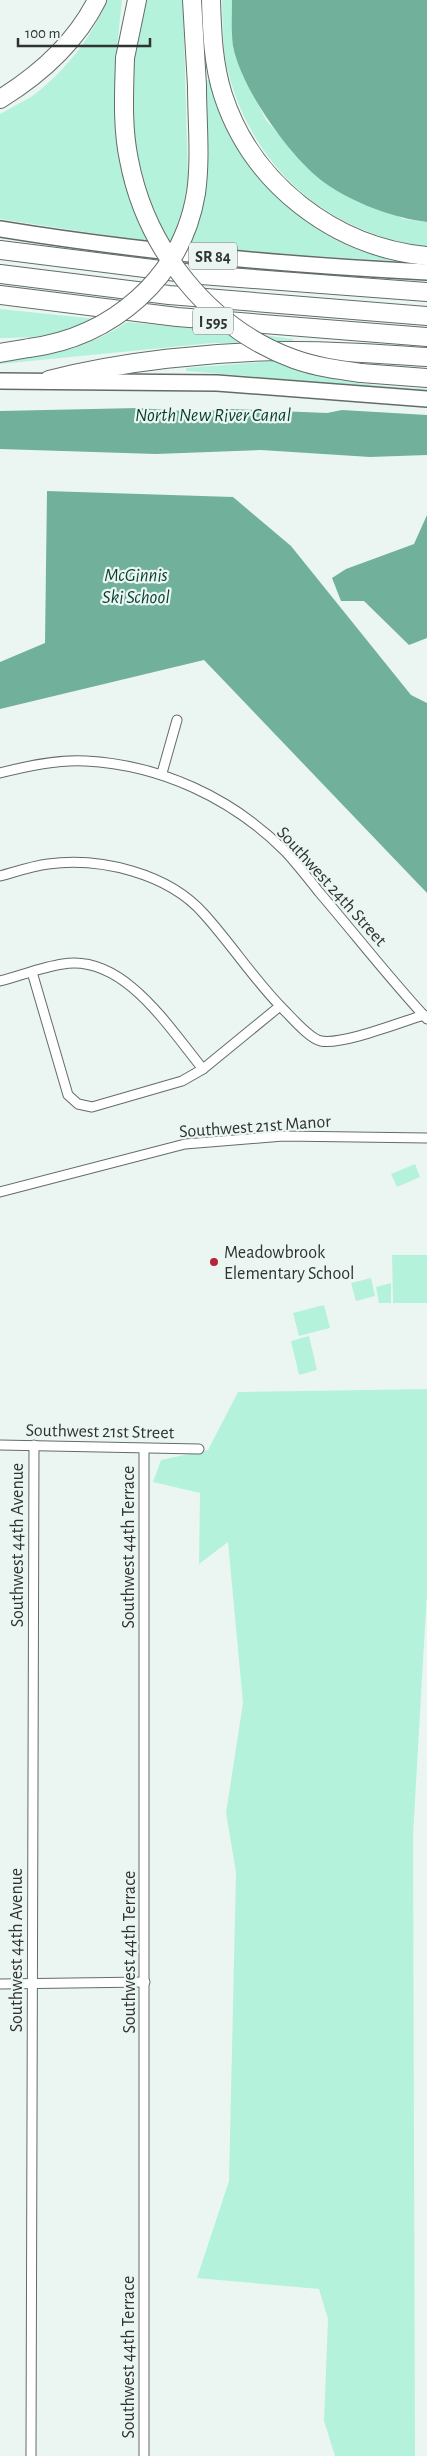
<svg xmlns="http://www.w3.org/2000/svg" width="427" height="2456" font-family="'Alegreya Sans',sans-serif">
<rect width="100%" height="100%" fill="#ebf6f2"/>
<!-- green -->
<g fill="#b5f2dc">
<path d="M107,0H122L116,57L134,59L144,0H183L188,180L183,208L170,245L0,219V114C10,108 21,103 31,97C63,74 93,36 107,0Z"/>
<path d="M222,0H232L233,47L246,80L266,120L293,151L403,219L427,222V248C327,231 255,172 228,72C222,49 223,24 222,0Z"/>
<path d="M209,80C239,164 299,242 392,259V261L189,248C213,191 207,141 206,81Z"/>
<path d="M0,309L97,319C58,335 42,338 0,338Z"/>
<path d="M127,322L271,336L293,339V342L212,343L0,364V360C46,356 88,349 127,322Z"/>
<path d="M275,361C324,382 374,386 427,389V391L186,371V368Z"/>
<polygon points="415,1164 420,1177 397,1187 391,1174"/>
<polygon points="392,1255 427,1255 427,1303 393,1303"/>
<polygon points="371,1278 375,1296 356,1301 351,1283"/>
<polygon points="391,1283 391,1303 379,1303 376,1287"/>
<polygon points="324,1305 330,1328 299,1336 293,1313"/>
<polygon points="309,1336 317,1370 299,1375 291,1341"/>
<polygon points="427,1389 427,1592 413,1835 415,2456 335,2456 324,2421 328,2319 319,2289 197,2278 229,2181 236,1872 226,1813 243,1703 228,1542 199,1564 200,1493 153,1482 161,1460 208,1450 238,1392"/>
</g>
<!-- water -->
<g fill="#71b19c">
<path d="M232,0H427V222C394,218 353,203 325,183C290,158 241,88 233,46C231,31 232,15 232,0Z"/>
<polygon points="138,408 197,412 231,409 327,413 342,410 427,415 427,455 370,457 261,450 156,454 0,449 0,411"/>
<polygon points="47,491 233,497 291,546 411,695 427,703 427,893 204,660 0,709 0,662 45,643"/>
<polygon points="427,515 427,638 409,645 364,601 341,601 332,578 346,569 414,544"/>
</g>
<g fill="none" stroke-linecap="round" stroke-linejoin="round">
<defs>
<g id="street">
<path d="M0,773C27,766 58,759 86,761C161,765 232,798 285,851C297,864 308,878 319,892C355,934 389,978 427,1019"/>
<polyline points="162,773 177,720"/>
<path d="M0,876C15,872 32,866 48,864C100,857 168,873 204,914C232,945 255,981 284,1010C292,1018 310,1039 321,1041C343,1045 401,1022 424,1015"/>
<polyline points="32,972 68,1095 78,1104 92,1107 182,1081 203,1069 280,1006"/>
<path d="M0,981C20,976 42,967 63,964C124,954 169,1028 203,1069"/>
<polyline points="0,1192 185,1144 283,1136 427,1138"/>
<polyline points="0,1445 199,1449"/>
<polyline points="0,1984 145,1982"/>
<polyline points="31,2456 34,1445"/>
<polyline points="144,2456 144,1449"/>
</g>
<g id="primary">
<path d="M0,229C141,252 284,265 427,272"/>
<polyline points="0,381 217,383 427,399"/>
</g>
<g id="highway">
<polyline points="192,0 197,86"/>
<path d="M211,0C212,32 213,64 223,95C252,184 334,247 427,256"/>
<polyline points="125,58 137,0"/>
<path d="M0,99C39,75 76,42 97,0"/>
<polyline points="0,250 201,275 427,292"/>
<polyline points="0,274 169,295 427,316"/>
<polyline points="0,295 177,317 427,337"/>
<polyline points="0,353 29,348"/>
<polyline points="361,373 427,378"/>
<path d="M49,380C123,361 210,352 286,351C333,350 380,354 427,357"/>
</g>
</defs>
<!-- street casing -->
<use href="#street" stroke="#636c69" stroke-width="11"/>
<!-- primary casing -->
<use href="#primary" stroke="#636c69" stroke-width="18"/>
<!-- highway casing -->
<use href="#highway" stroke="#636c69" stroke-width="20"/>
<!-- street -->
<use href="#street" stroke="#fff" stroke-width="9"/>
<!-- primary -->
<use href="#primary" stroke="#fff" stroke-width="15"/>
<!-- highway -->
<use href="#highway" stroke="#fff" stroke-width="18"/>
<defs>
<g id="highway-bridge">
<path d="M125,58C124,92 122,127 129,160C146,249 209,328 294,359C316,367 339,370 361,373"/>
<path d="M29,348C112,337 182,278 196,193C201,158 197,121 197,86"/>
</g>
</defs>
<!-- highway-bridge casing -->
<use href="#highway-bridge" stroke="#636c69" stroke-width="20" stroke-linecap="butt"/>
<!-- highway-bridge -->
<use href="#highway-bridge" stroke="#fff" stroke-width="18"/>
</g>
<!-- markers -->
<circle fill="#b62435" stroke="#ebf6f2" stroke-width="2" cx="214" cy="1262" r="5"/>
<g text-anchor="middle" stroke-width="4.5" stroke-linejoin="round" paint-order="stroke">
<!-- shield labels -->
<g fill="#ebf6f2" stroke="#676e6b" stroke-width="1">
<rect x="189" y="242.5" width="48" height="27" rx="4"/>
<rect x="193" y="307.5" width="40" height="27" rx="4"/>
</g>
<g font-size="16" font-weight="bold" fill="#2f3331">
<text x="213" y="262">SR 84</text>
<text x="213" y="327">I 595</text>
</g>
<!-- street labels -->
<g font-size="18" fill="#2f3331" stroke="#ebf6f2">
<text transform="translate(332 886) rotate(48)" y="6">Southwest 24th Street</text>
<text transform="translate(255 1126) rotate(-4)" y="6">Southwest 21st Manor</text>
<text transform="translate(100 1431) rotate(1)" y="6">Southwest 21st Street</text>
<text transform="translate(17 1545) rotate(-90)" y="6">Southwest 44th Avenue</text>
<text transform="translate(128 1547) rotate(-90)" y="6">Southwest 44th Terrace</text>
<text transform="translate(16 1950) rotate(-90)" y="6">Southwest 44th Avenue</text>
<text transform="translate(129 1952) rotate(-90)" y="6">Southwest 44th Terrace</text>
<text transform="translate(128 2357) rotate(-90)" y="6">Southwest 44th Terrace</text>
</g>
<!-- poi labels -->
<g font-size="18" fill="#2f3331" stroke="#ebf6f2" text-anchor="start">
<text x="224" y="1258">Meadowbrook<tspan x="224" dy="21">Elementary School</tspan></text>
</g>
<!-- water labels -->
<g font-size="19" font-style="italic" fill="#033e30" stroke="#ebf6f2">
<text x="213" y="421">North New River Canal</text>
<text x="136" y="581">McGinnis<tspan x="136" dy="22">Ski School</tspan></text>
</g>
</g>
<!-- scale -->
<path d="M18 38v8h132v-8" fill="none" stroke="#2f3331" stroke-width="2.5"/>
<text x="25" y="38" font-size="15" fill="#2f3331" stroke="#ebf6f2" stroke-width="4" paint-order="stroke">100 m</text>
</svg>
